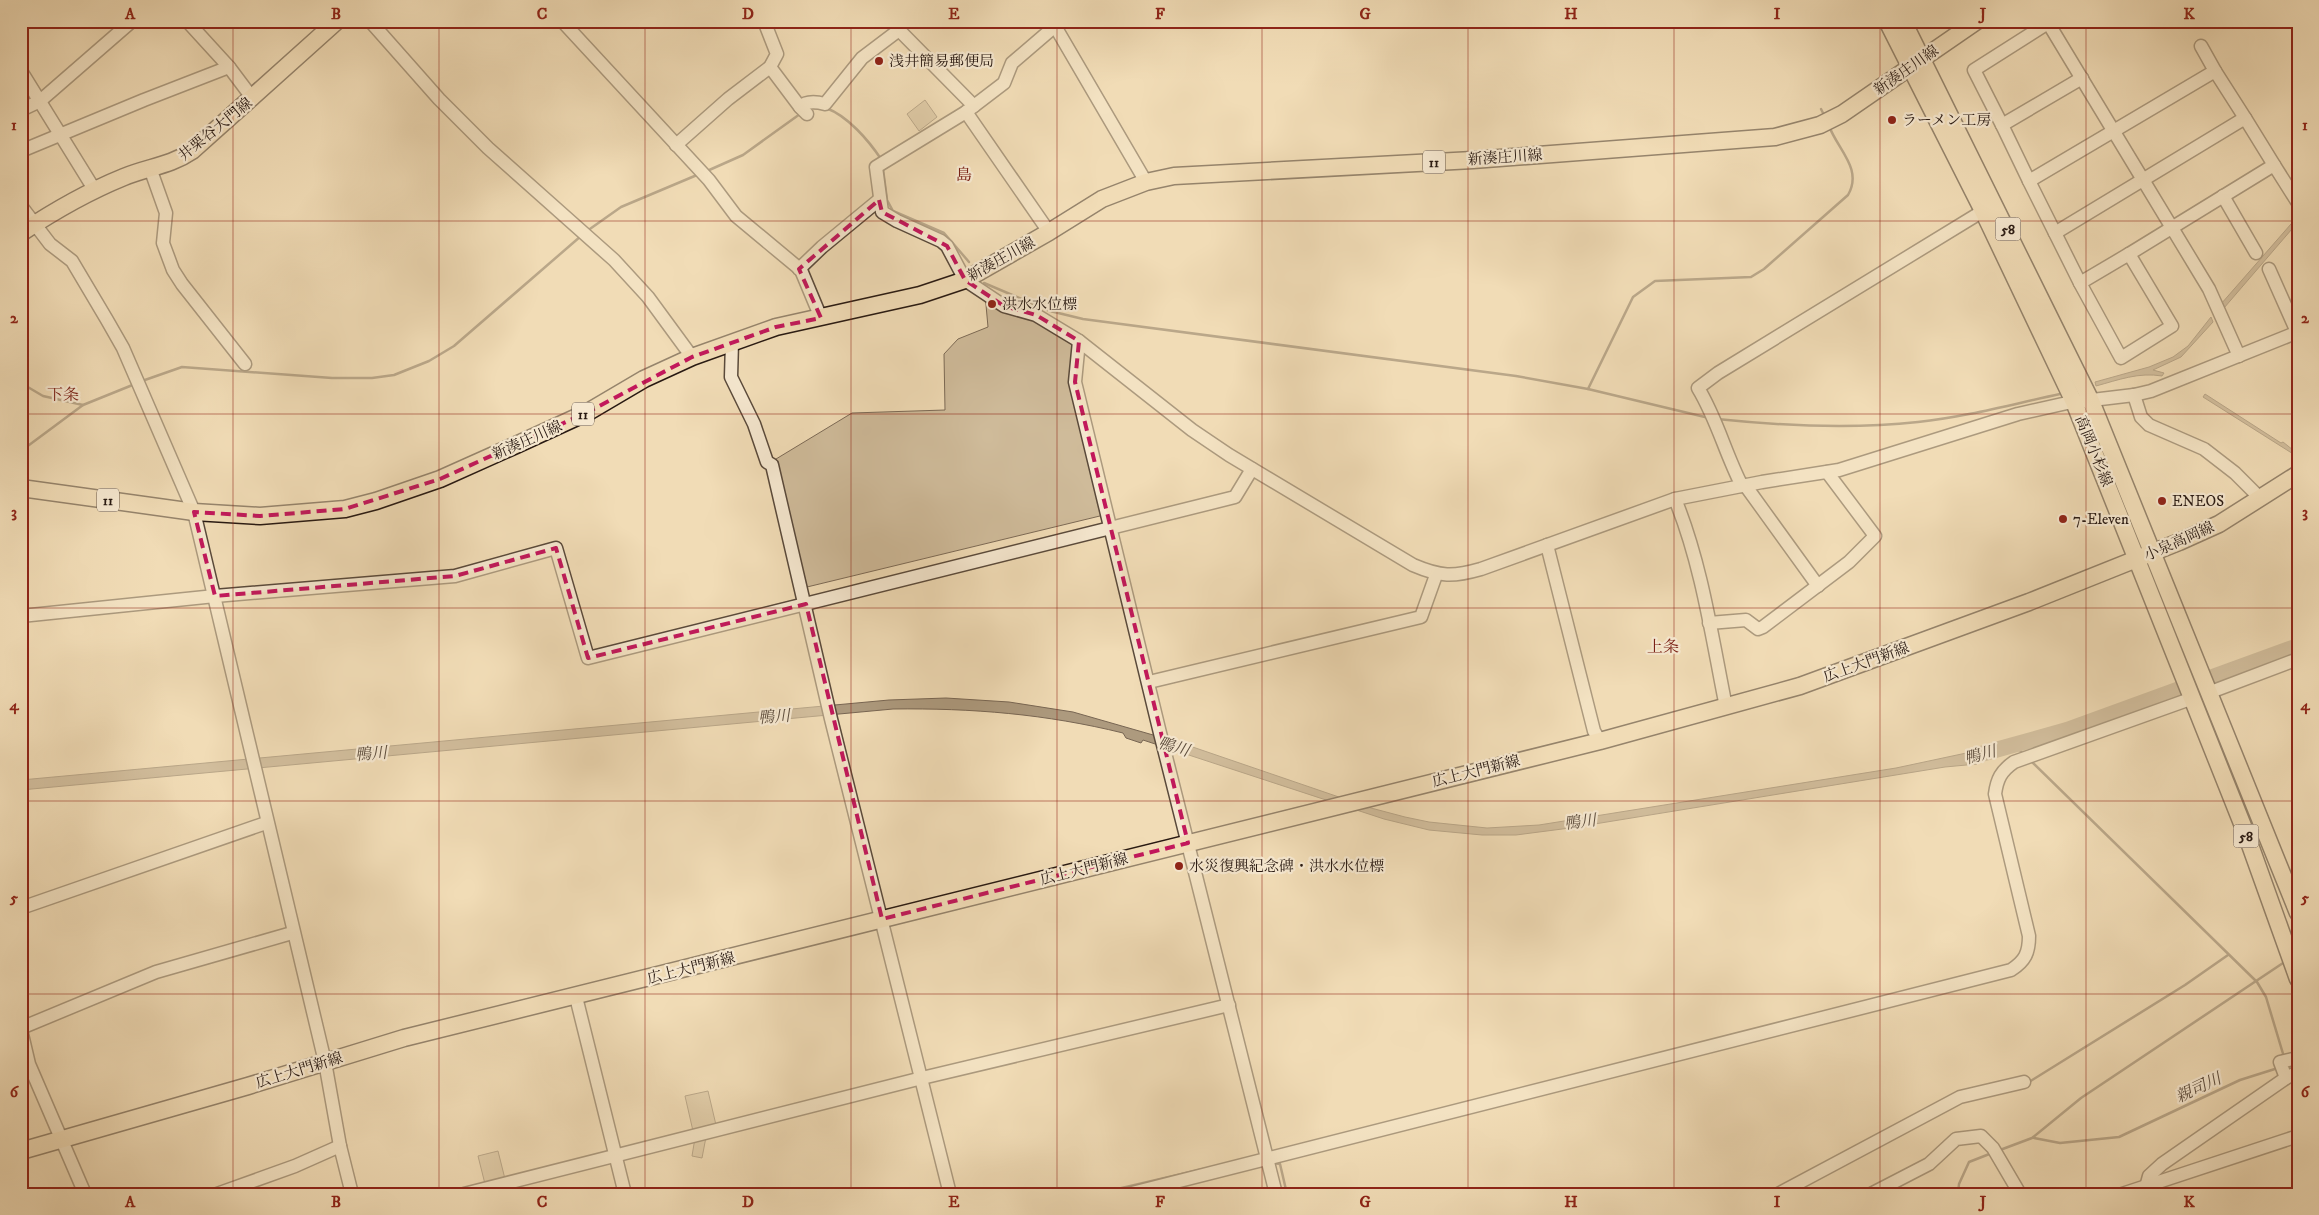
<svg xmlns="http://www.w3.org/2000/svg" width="2319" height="1215" font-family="'IM FELL DW Pica','Noto Serif JP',serif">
<rect width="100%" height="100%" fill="#f1dcb6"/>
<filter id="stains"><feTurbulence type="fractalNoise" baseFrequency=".004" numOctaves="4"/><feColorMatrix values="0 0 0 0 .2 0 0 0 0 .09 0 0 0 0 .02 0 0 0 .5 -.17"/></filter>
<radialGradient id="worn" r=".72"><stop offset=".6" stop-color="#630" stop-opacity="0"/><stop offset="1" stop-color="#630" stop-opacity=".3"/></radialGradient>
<!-- green -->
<g fill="#cfbb9a" stroke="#7c6a56">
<polygon points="925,100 937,117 919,131 907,114"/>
<polygon points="985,294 1072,332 1072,384 1104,515 807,587 776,459 852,413 945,410 944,354 958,339 988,327"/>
<polygon points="708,1091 716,1125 693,1131 685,1096"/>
<polygon points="706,1137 702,1158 692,1156 695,1138"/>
<polygon points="498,1151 505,1179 485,1184 478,1156"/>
</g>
<!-- water -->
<g fill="#ad9a7e" stroke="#786653">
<polygon points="2298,216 2298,222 2224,308 2221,304"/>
<path d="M2211,317L2213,322L2181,357L2153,370L2164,373L2162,376C2139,372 2118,380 2096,386L2095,382L2149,367L2173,357L2188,346Z"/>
<polygon points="2205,394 2281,443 2283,442 2298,454 2298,457 2203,397"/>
<path d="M946,698L1009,702L1073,712L1181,743L1371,808L1405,817L1429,822L1487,828L1539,825L1896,768L1971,752L1973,748L1975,751L2000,745L2001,753L1976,759L1977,764L1945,767L1570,828L1516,835H1482L1429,830L1384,819L1143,740L1141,743L1126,738L1123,733C1046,714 972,708 893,709L21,790V780L889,700Z"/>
</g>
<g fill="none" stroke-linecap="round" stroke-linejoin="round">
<!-- stream -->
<g stroke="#786653" stroke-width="2.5">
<path d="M826,108C848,116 869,141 881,159"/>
<polyline points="1821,109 1825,117"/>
<polyline points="883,169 887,200 893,211 944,233 969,262"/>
<polyline points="707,171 743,155 800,114"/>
<polyline points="587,231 621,207 697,175"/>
<polyline points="984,283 1050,311 1083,319 1516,376 1588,389 1709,418"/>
<polyline points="142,381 182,367 332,378 372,378 394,375 429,361 454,346 581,236"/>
<polyline points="21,383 43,396 83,405"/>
<path d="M1588,389L1633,297L1655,281L1751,277L1764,269L1848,195C1863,169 1838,150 1829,126"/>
<path d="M1717,419C1784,426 1852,429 1918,422C1966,417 2013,404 2060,394"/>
<polyline points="21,451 83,405 135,384"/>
<polyline points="2015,745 2024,755"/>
<polyline points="2030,760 2257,982 2266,997 2284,1057"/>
<polyline points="2029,1082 2185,985 2228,955"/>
<polyline points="2034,1138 2060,1143 2119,1137 2240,1080 2278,1068"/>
<polyline points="2000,1150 2032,1138 2081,1098 2286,961"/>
<polyline points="1272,1163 1280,1164 1287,1194"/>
<polyline points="1096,1194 1203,1169"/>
<polyline points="1958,1194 1959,1184 1969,1162 1992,1153"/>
</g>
<!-- river -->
<polyline stroke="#ad9a7e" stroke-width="16" points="1981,754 2067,730 2298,646"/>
<defs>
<g id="minor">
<polyline points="187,21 229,67 253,99"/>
<polyline points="370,21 439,99 488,148 614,260 648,297 692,357"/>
<polyline points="562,21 709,180 736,216 801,270 821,318"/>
<polyline points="894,21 899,30 974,106"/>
<polyline points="1052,21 1146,182"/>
<path d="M1061,21L1012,63L1004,83L966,112L876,167L882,212L897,221L941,241L947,246L965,280L1004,306L1036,315L1079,341L1192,430L1229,455L1413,565C1441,577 1453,577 1481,569L1675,499L1762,482L1839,470L2018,414L2067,403L2134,395L2151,391L2298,332"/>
<polyline points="2047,21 2209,289 2239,356"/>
<polyline points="770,67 800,107"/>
<polyline points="21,71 94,189"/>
<polyline points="21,110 40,101 132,21"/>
<polyline points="966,112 1049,232"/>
<path d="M807,114L800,107C806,101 817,102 825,104L862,58L899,30"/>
<polyline points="2002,125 1974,70 2048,23"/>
<polyline points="676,145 728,99 770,67 777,54 764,21"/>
<polyline points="21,151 144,100 229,67"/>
<polyline points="2274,165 2298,203"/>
<polyline points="150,168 166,213 163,243 173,270 182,284 245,364"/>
<polyline points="2029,181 2002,125 2082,78"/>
<polyline points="2223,196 2256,253"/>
<polyline points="21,206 50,244 72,261 107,320 123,348 194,512 325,1062 340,1146 352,1194"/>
<polyline points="2055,233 2029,181 2215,71 2201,46"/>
<polygon points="2129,254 2172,326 2121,358 2080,283"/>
<polyline points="2129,254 2274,165 2245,118"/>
<polyline points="799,269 822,247 879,200"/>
<polyline points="2269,269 2297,332"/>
<polyline points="2080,283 2055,233 2245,118 2215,71"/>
<polyline points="1079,341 1075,382 1160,733 1276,1194"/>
<polyline points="732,342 731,377 754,424 767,462 772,465 831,719 950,1194"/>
<polyline points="2134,395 2141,417 2149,425 2204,449 2235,473 2261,499"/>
<polyline points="1745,485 1818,586"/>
<path d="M1742,486C1725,453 1717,419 1698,388L1718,373L1983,211"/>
<path d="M1675,499C1702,565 1712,638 1726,707"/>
<polyline points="1547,545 1594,731 1600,741"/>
<polyline points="21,616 215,596 455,576 556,548 588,658 1235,497 1252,469"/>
<polyline points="1709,623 1746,620 1758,629 1763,627 1849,562 1875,536 1827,472"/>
<polyline points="1149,682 1421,617 1436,575"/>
<polyline points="2208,693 2298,659"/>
<polyline points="21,908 266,823"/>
<polyline points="576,997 625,1194"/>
<polyline points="21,1028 156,972 292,933"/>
<polyline points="21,1030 29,1064 85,1194"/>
<polyline points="2286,1078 2280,1062 2297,1058"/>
<polyline points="2146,1187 2149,1176 2162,1164 2286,1078 2298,1072"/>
<polyline points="217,1194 295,1166 340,1146"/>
<polyline points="464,1194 922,1078 1229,1005"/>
<path d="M1128,1194L2011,970C2025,961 2029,953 2029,936L1995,794C1997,779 2001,771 2014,762L2193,698"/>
<polyline points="1778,1194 1960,1097 2024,1082"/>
<polyline points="1871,1194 1929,1164 1956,1139 1981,1136 1993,1148 2020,1194"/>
<polyline points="2122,1194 2298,1136"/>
</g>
<g id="major">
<polyline points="1887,21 1983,211 2074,402 2245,831 2298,979"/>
<polyline points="1903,21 2091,401 2298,913"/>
<path d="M21,233C54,211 87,192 124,177C148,167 170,166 192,151L337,21"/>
<polyline points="21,488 194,512 260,516 345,509 376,501 440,479 516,445 588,412 644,379 692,357 776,327 920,295 965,280 1049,232 1102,199 1146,182 1174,176 1473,160 1775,137 1820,125 1842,114 1977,21"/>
<polyline points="21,1151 248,1086 404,1038 1600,741 1800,686 2029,602 2179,542 2219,524 2298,474"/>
</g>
</defs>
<!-- minor casing -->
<use href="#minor" stroke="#5a4a3b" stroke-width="15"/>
<!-- major casing -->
<use href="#major" stroke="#281912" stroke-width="19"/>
<!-- minor -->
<use href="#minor" stroke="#f6e8d0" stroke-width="12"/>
<!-- major -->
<use href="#major" stroke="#f1dcb6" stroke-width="16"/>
</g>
<!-- marked area -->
<path d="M0 0H2319V1215H0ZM879,200L882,212L947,246L965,280L1004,306L1036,315L1079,341L1075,382L1188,843L882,919L806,604L588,658L556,548L455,576L215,596L194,512L260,516L345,509L440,479L588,412L692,357L776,327L821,318L799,269Z" fill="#f1dcb6" fill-opacity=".55" fill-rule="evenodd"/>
<path fill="none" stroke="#c2185b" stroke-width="4" stroke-dasharray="10 6" stroke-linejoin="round" d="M879,200L882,212L947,246L965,280L1004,306L1036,315L1079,341L1075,382L1188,843L882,919L806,604L588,658L556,548L455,576L215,596L194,512L260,516L345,509L440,479L588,412L692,357L776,327L821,318L799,269Z"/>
<!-- grid -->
<path fill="none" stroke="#8f2418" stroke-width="1" stroke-opacity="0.55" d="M233,21V1194M439,21V1194M645,21V1194M851,21V1194M1057,21V1194M1262,21V1194M1468,21V1194M1674,21V1194M1880,21V1194M2086,21V1194M21,221H2298M21,414H2298M21,608H2298M21,801H2298M21,994H2298"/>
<!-- markers -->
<g fill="#8f2418" stroke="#f6e8d0" stroke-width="2">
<circle cx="879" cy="61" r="5"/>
<circle cx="1892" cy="120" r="5"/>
<circle cx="992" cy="304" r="5"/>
<circle cx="2162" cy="501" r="5"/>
<circle cx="2063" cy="519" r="5"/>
<circle cx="1179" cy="866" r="5"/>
</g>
<g text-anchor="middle" stroke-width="4.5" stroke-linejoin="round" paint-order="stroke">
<!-- shield labels -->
<g fill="#f6e8d0" stroke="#66574b" stroke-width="1">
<rect x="1423" y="150.5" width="22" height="23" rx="4"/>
<rect x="1995.5" y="217.5" width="25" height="23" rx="4"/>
<rect x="572" y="402.5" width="22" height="23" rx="4"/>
<rect x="97" y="488.5" width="22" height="23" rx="4"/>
<rect x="2233.5" y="824.5" width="25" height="23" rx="4"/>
</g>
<g font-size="14" font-weight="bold" fill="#281912">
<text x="1434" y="167">11</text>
<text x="2008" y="234">58</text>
<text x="583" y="419">11</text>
<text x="108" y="505">11</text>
<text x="2246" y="841">58</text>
</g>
<!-- poi labels -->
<g font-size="15" fill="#281912" stroke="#f6e8d0" text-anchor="start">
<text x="889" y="66">浅井簡易郵便局</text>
<text x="1902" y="125">ラーメン工房</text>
<text x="1002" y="309">洪水水位標</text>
<text x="2172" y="506">ENEOS</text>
<text x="2073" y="524">7-Eleven</text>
<text x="1189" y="871">水災復興紀念碑・洪水水位標</text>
</g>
<!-- street labels -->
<g font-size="15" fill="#281912" stroke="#f6e8d0">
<text transform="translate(1906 70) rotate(-35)" y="5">新湊庄川線</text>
<text transform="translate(215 129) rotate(-39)" y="5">井栗谷大門線</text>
<text transform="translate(1505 157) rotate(-4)" y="5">新湊庄川線</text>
<text transform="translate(1001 259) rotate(-29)" y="5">新湊庄川線</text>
<text transform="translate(527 440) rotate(-24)" y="5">新湊庄川線</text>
<text transform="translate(2094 451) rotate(68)" y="5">高岡小杉線</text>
<text transform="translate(2179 541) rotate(-24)" y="5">小泉高岡線</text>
<text transform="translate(1866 662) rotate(-20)" y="5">広上大門新線</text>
<text transform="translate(1476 771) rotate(-14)" y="5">広上大門新線</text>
<text transform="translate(1084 869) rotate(-14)" y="5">広上大門新線</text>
<text transform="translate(691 968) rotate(-14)" y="5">広上大門新線</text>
<text transform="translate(299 1070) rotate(-17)" y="5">広上大門新線</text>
</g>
<!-- neighbourhood labels -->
<g font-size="16" fill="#7a1f14" stroke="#f6e8d0">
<text x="964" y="180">島</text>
<text x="63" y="400">下条</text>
<text x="1663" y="652">上条</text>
</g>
<!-- water labels -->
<g font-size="16" font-style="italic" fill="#5d4d3d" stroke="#f6e8d0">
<text transform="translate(774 716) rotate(-5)" y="6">鴨川</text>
<text transform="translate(1174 746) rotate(16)" y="6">鴨川</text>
<text transform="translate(371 753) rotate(-5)" y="6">鴨川</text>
<text transform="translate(1980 754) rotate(-15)" y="6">鴨川</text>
<text transform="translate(1580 821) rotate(-7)" y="6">鴨川</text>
<text transform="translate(2198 1087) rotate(-25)" y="6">親司川</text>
</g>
</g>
<!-- margin -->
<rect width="2319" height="1215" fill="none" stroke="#f1dcb6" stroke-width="55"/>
<rect x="28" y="28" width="2264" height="1160" fill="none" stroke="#8f2418" stroke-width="2"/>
<g font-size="16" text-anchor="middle" font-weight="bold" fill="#8f2418">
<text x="130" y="19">A</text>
<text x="336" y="19">B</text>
<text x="542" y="19">C</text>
<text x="748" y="19">D</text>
<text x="954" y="19">E</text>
<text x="1160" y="19">F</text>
<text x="1365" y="19">G</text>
<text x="1571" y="19">H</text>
<text x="1777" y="19">I</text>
<text x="1983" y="19">J</text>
<text x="2189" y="19">K</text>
<text x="14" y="130">1</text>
<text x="2305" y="130">1</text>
<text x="14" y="323">2</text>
<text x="2305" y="323">2</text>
<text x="14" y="517">3</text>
<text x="2305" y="517">3</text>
<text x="14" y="710">4</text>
<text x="2305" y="710">4</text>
<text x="14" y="903">5</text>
<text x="2305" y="903">5</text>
<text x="14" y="1097">6</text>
<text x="2305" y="1097">6</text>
<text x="130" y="1207">A</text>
<text x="336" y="1207">B</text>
<text x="542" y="1207">C</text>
<text x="748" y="1207">D</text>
<text x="954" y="1207">E</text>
<text x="1160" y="1207">F</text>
<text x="1365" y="1207">G</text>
<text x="1571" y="1207">H</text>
<text x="1777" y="1207">I</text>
<text x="1983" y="1207">J</text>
<text x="2189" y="1207">K</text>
</g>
<rect width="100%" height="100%" filter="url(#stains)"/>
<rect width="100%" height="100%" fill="url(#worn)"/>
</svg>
